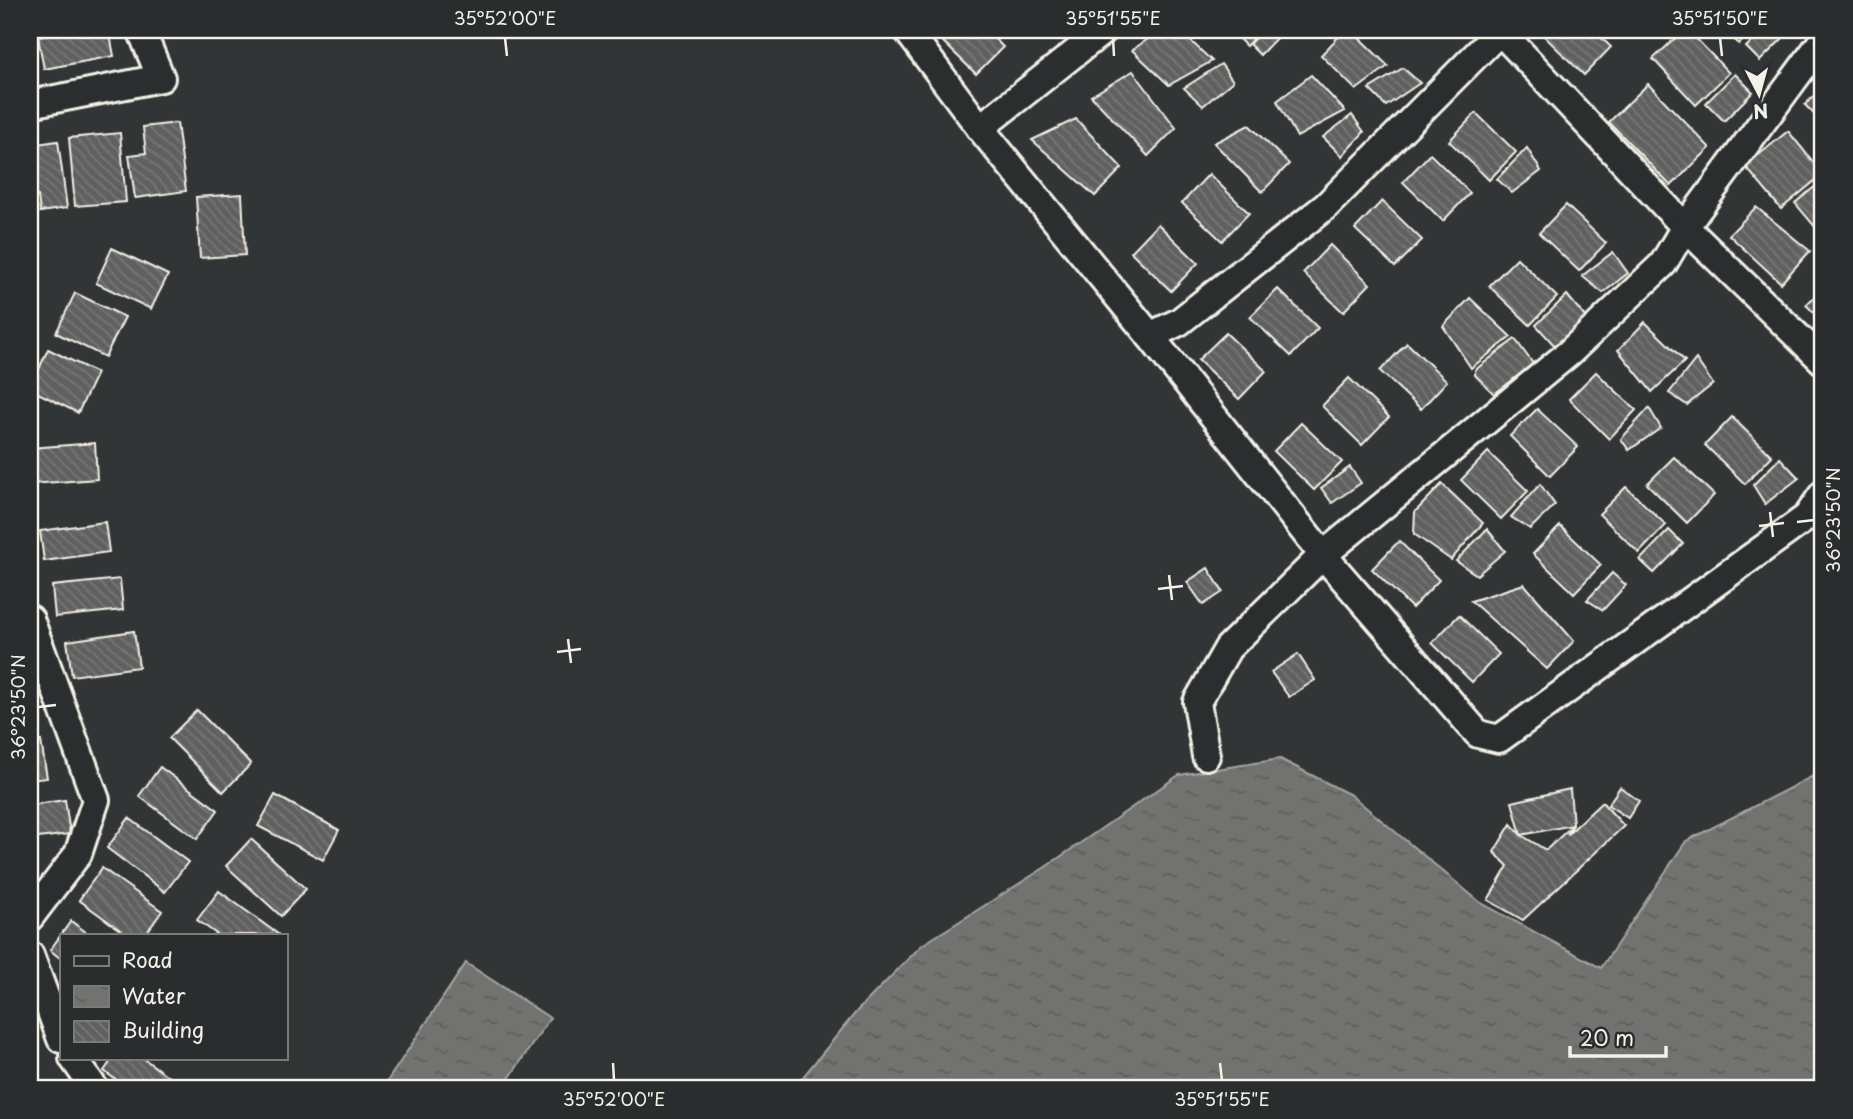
<svg xmlns="http://www.w3.org/2000/svg" width="1853" height="1119" font-family="'Playpen Sans',sans-serif">
<defs>
<pattern id="water-ripples" width="26" height="14" patternUnits="userSpaceOnUse" patternTransform="scale(1.75)"><rect width="26" height="14" fill="#727370"/><path d="M2 4q2-2 4 0t4 0M15 11q2-2 4 0t4 0" fill="none" stroke="#5e5e5b"/></pattern>
<pattern id="building-back-hatch" width="6" height="6" patternUnits="userSpaceOnUse" patternTransform="scale(1.75)"><rect width="6" height="6" fill="#5f605f"/><path d="M-1 5l2 2M0 0l6 6M5-1l2 2" fill="none" stroke="#777776"/></pattern>
</defs>
<rect width="100%" height="100%" fill="#323535"/>
<filter id="ink" filterUnits="userSpaceOnUse"><feTurbulence type="fractalNoise" baseFrequency=".0143" numOctaves="2"/><feDisplacementMap in="SourceGraphic" scale="14" xChannelSelector="R" yChannelSelector="G"/><feConvolveMatrix kernelMatrix="1 2 1 2 8 2 1 2 1" color-interpolation-filters="sRGB"/></filter>
<g filter="url(#ink)">
<!-- water -->
<g fill="url(#water-ripples)" stroke="#a6a5a0" stroke-width="2">
<polygon points="1280,759 1351,795 1481,903 1601,968 1686,841 1823,771 1823,1089 793,1089 857,1011 922,945 1044,868 1179,775"/>
<polygon points="466,963 550,1018 502,1089 382,1089"/>
</g>
<!-- building -->
<g fill="url(#building-back-hatch)" stroke="#f4f1e8" stroke-width="2">
<polygon points="76,30 109,30 114,56 44,69 38,37"/>
<polygon points="941,30 986,30 1003,47 976,74 936,35"/>
<polygon points="1161,30 1179,30 1212,61 1169,85 1132,50"/>
<polygon points="1230,30 1262,30 1246,46"/>
<polygon points="1263,30 1284,30 1260,55 1249,44"/>
<polygon points="1345,30 1351,30 1388,66 1356,90 1321,55"/>
<polygon points="1549,30 1593,30 1611,47 1584,75 1544,36"/>
<polygon points="1684,30 1688,30 1729,73 1696,105 1653,59"/>
<polygon points="1724,30 1753,30 1739,44"/>
<polygon points="1764,30 1788,30 1790,31 1760,61 1746,47"/>
<polygon points="1221,64 1233,81 1203,106 1184,88"/>
<polygon points="1403,68 1420,83 1386,106 1369,89"/>
<polygon points="1133,71 1176,128 1148,156 1091,96"/>
<polygon points="1735,74 1753,92 1724,121 1706,103"/>
<polygon points="1311,75 1345,111 1297,137 1277,101"/>
<polygon points="1648,84 1710,148 1671,186 1609,122"/>
<polygon points="1823,86 1823,123 1805,105"/>
<polygon points="1476,113 1516,152 1489,180 1449,141"/>
<polygon points="1352,115 1364,132 1342,156 1323,137"/>
<polygon points="1076,119 1122,168 1095,196 1032,140"/>
<polygon points="177,123 186,191 135,198 129,155 146,153 143,127"/>
<polygon points="1249,125 1289,164 1262,192 1214,143"/>
<polygon points="1788,131 1823,174 1781,209 1745,166"/>
<polygon points="120,133 126,202 75,206 69,138"/>
<polygon points="58,141 67,208 40,212 38,196 30,197 30,145"/>
<polygon points="1527,148 1541,171 1512,193 1497,179"/>
<polygon points="1430,154 1470,193 1443,221 1403,182"/>
<polygon points="1209,174 1249,213 1222,241 1182,203"/>
<polygon points="1823,180 1823,223 1816,228 1795,203"/>
<polygon points="242,194 245,255 200,258 196,197"/>
<polygon points="1382,201 1422,240 1395,267 1355,229"/>
<polygon points="1566,205 1606,243 1579,271 1539,233"/>
<polygon points="1756,207 1810,251 1781,283 1729,235"/>
<polygon points="1158,224 1198,263 1171,291 1131,252"/>
<polygon points="1330,245 1370,284 1343,312 1303,273"/>
<polygon points="112,248 168,275 151,309 96,283"/>
<polygon points="1613,252 1628,273 1603,293 1582,276"/>
<polygon points="1517,258 1557,297 1530,325 1489,286"/>
<polygon points="1823,288 1823,321 1806,305"/>
<polygon points="1278,289 1318,328 1291,356 1250,317"/>
<polygon points="75,293 125,317 105,357 56,333"/>
<polygon points="1567,295 1590,323 1554,345 1536,325"/>
<polygon points="1470,298 1511,337 1471,368 1443,326"/>
<polygon points="1645,322 1685,361 1652,392 1618,350"/>
<polygon points="1226,333 1266,371 1239,399 1198,360"/>
<polygon points="1515,339 1534,365 1494,394 1475,375 1475,370"/>
<polygon points="1407,343 1447,381 1421,409 1380,371"/>
<polygon points="48,349 97,373 78,413 30,389"/>
<polygon points="1696,359 1713,384 1687,405 1669,393"/>
<polygon points="1596,372 1636,410 1609,439 1569,399"/>
<polygon points="1349,378 1389,417 1362,445 1322,406"/>
<polygon points="1649,408 1661,428 1629,450 1621,439"/>
<polygon points="1537,409 1578,447 1550,476 1510,436"/>
<polygon points="1732,417 1772,456 1745,484 1705,445"/>
<polygon points="1301,423 1342,462 1314,490 1274,451"/>
<polygon points="95,443 97,479 31,484 30,448"/>
<polygon points="1488,452 1528,491 1501,519 1461,480"/>
<polygon points="1674,457 1714,495 1687,523 1647,484"/>
<polygon points="1780,458 1799,478 1765,504 1753,485"/>
<polygon points="1350,467 1361,483 1332,503 1321,488"/>
<polygon points="1442,484 1483,523 1451,560 1414,534 1415,512"/>
<polygon points="1540,484 1555,505 1530,529 1511,517"/>
<polygon points="1626,487 1666,525 1639,553 1599,514"/>
<polygon points="105,522 109,552 44,561 40,531"/>
<polygon points="1560,526 1601,565 1574,593 1533,554"/>
<polygon points="1487,529 1505,551 1477,575 1456,561"/>
<polygon points="1669,530 1683,544 1654,573 1640,560"/>
<polygon points="1399,541 1439,580 1412,608 1372,569"/>
<polygon points="1208,568 1223,592 1203,605 1187,582"/>
<polygon points="1612,573 1626,585 1603,610 1587,600"/>
<polygon points="120,579 123,610 55,617 52,586"/>
<polygon points="1524,584 1574,641 1547,669 1471,601"/>
<polygon points="1459,615 1499,654 1472,682 1432,643"/>
<polygon points="134,631 139,667 72,676 67,641"/>
<polygon points="1298,654 1315,680 1289,697 1271,672"/>
<polygon points="197,710 251,764 223,792 169,738"/>
<polygon points="41,741 47,778 30,780 30,743"/>
<polygon points="160,767 218,810 197,839 139,796"/>
<polygon points="1620,787 1639,801 1628,818 1608,805"/>
<polygon points="1570,789 1573,825 1521,835 1512,802"/>
<polygon points="275,795 339,830 323,860 258,826"/>
<polygon points="65,800 70,834 30,839 30,805"/>
<polygon points="1602,802 1624,826 1523,920 1488,900 1508,866 1494,852 1511,824 1521,835 1546,850 1573,825 1567,835"/>
<polygon points="129,818 188,862 165,892 107,848"/>
<polygon points="251,839 306,889 281,916 226,866"/>
<polygon points="102,868 162,911 145,935 127,935 79,900"/>
<polygon points="219,891 278,934 277,935 218,935 197,920"/>
<polygon points="71,921 90,935 61,935 61,959 50,950"/>
<polygon points="113,1058 143,1058 185,1089 128,1089 104,1071"/>
</g>
<g fill="none" stroke-linecap="round" stroke-linejoin="round">
<defs>
<g id="minor">
<polyline points="907,30 980,128 1150,336 1323,555 1478,734 1499,739 1807,517 1823,494"/>
<polyline points="1499,30 1685,227 1823,361"/>
<polyline points="30,104 161,78 141,30"/>
<polyline points="980,128 1104,30"/>
<polyline points="1150,336 1179,322 1326,206 1501,30"/>
<polyline points="30,619 96,800 78,854 30,917"/>
<polyline points="1206,756 1197,702 1228,648 1323,555 1569,353 1663,264 1685,227 1823,40"/>
<polyline points="30,955 61,1039"/>
<polyline points="73,1058 95,1089"/>
</g>
</defs>
<!-- minor casing -->
<use href="#minor" stroke="#f4f1e8" stroke-width="32"/>
<!-- minor -->
<use href="#minor" stroke="#2a2d2e" stroke-width="26"/>
</g>
</g>
<!-- ticks -->
<path fill="none" stroke="#f4f1e8" stroke-width="2.5" d="M505,38L507,56M1113,38L1114,56M1720,38L1722,56M1770,512L1773,537M1797,522L1814,520M1759,526L1784,523M1169,575L1172,600M1158,589L1183,586M568,639L571,663M557,652L581,649M38,707L56,705M613,1063L614,1080M1220,1063L1222,1080"/>
<!-- margin -->
<rect width="1853" height="1119" fill="none" stroke="#2a2d2e" stroke-width="77"/>
<!-- legend -->
<rect x="60" y="934" width="228" height="126" fill="#2a2d2e" stroke="#7b7b78" stroke-width="2"/>
<rect x="74" y="956" width="35" height="10" fill="#2a2d2e" stroke="#7b7b78" stroke-width="2"/>
<text x="122" y="968" font-size="21" fill="#f4f1e8">Road</text>
<rect x="74" y="986" width="35" height="21" fill="url(#water-ripples)" stroke="#7b7b78" stroke-width="2"/>
<text x="122" y="1004" font-size="21" fill="#f4f1e8">Water</text>
<rect x="74" y="1021" width="35" height="21" fill="url(#building-back-hatch)" stroke="#7b7b78" stroke-width="2"/>
<text x="122" y="1038" font-size="21" fill="#f4f1e8">Building</text>
<!-- north arrow -->
<g transform="translate(1759 94) rotate(174)" stroke="#2a2d2e" stroke-width="5" paint-order="stroke">
<path d="M0-5L12 26L0 18L-12 26Z" fill="#f4f1e8"/>
<text y="-10" font-size="19" font-weight="bold" text-anchor="middle" fill="#f4f1e8">N</text>
</g>
<!-- scale -->
<path d="M1570 1046v10h96v-10" fill="none" stroke="#f4f1e8" stroke-width="3.5"/>
<text x="1580" y="1046" font-size="21" fill="#f4f1e8" stroke="#2a2d2e" stroke-width="5" paint-order="stroke">20 m</text>
<rect x="38" y="38" width="1776" height="1042" fill="none" stroke="#f4f1e8" stroke-width="2.5"/>
<g font-size="18" text-anchor="middle" fill="#f4f1e8">
<text x="505" y="25">35°52'00"E</text>
<text x="1113" y="25">35°51'55"E</text>
<text x="1720" y="25">35°51'50"E</text>
<text transform="translate(1834 520) rotate(-90)" y="6">36°23'50"N</text>
<text transform="translate(19 707) rotate(-90)" y="6">36°23'50"N</text>
<text x="614" y="1106">35°52'00"E</text>
<text x="1222" y="1106">35°51'55"E</text>
</g>
</svg>
